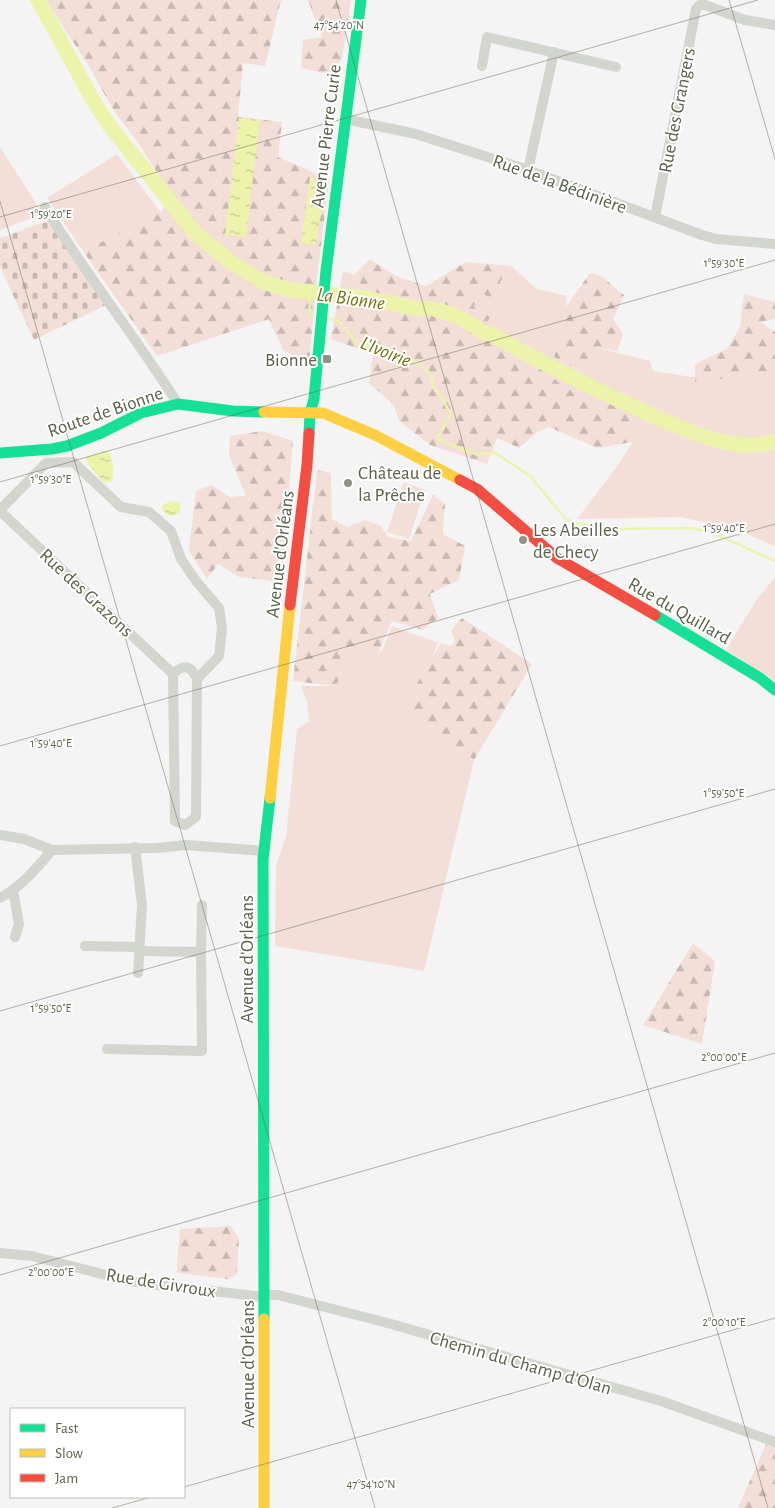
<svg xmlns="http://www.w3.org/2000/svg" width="775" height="1508" font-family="'Alegreya Sans',sans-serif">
<defs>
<pattern id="forest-firs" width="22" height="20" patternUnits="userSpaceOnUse" patternTransform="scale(1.25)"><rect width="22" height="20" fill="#f3dfd8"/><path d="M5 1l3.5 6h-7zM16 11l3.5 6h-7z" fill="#c8b8b1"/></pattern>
<pattern id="cemetery-stones" width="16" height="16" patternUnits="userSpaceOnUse" patternTransform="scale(1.25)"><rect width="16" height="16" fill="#f3dfd8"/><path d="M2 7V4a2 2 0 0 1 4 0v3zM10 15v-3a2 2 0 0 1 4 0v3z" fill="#c8b8b1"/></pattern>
<pattern id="water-ripples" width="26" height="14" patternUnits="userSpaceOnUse" patternTransform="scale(1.25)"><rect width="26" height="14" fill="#ecf3ab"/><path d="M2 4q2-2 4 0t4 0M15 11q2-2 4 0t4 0" fill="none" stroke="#c2c88d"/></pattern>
</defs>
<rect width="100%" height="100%" fill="#f4f4f4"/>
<!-- green -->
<g fill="#f3dfd8">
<polygon points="0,147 43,214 0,230"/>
<polygon points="117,154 161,213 83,251 47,198"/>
<polygon points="511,266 537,289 567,296 566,307 554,357 585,373 599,348 650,361 653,371 692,377 717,378 775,364 775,546 733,528 680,517 577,519 615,469 633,442 606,397 585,385 573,392 558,382 526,354 490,337 474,307 479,291 500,282"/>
<polygon points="404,482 425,490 409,539 387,532"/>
<polygon points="775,577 775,682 726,650 757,599"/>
<polygon points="392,626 438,643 429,666 427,666 404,705 474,760 424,971 275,946 276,866 286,837 297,729 309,721 307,701 301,686 336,686 350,651 378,653 383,649"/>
</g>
<!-- forest -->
<g fill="url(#forest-firs)">
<polygon points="46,0 281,0 265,66 243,63 238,117 282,122 278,157 329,179 316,287 309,364 283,350 269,319 157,356 83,251 160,213 172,196 137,141 114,111 88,65"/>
<polygon points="308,0 351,0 342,59 330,74 301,68 303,40 322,37"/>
<polygon points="370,259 396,276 426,286 466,262 511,266 500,282 504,295 496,302 479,291 474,307 490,317 485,326 490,337 526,354 558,382 573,392 584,385 638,412 625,427 633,442 597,448 549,427 537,432 519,448 497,438 487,464 430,445 399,421 394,405 369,383 373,354 331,339 343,271 354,275"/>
<polygon points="590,273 601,276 624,295 613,319 623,334 617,351 599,348 585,373 554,357 566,307"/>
<polygon points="744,294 775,302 775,319 760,322 775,332 775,374 755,375 695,382 695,364 727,349 740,327"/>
<polygon points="262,431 293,441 281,582 239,577 218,564 207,579 189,551 196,491 211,485 230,497 246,496 229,455 230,436"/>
<polygon points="317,470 331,473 332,519 347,527 365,520 381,526 388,537 411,541 433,495 445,504 443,534 465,546 459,580 430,594 438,618 423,630 392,621 378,653 350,651 336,686 293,681"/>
<polygon points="462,618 532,664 474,760 404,705 441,643 450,646 455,642 451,630"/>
<polygon points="693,943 715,961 702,1044 643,1025"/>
<polygon points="231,1226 239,1239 237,1274 229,1279 177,1273 177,1261 180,1229"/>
<polygon points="767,1442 775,1446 775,1508 738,1508"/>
</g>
<!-- cemetery -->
<polygon fill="url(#cemetery-stones)" points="50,220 108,304 34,340 0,267 0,238"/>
<!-- water -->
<g fill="url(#water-ripples)">
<polygon points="239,118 260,120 246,237 225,235"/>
<polygon points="310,178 326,180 316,245 301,243"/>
<path d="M107,450C114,459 114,470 112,481L104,483L87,463L86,457Z"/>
<path d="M178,501L180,504V513C172,517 168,517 162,510V505L169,502Z"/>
</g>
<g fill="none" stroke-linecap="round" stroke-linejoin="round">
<!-- stream -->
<g stroke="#ecf3ab" stroke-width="2.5">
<polyline points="309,292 310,317"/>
<polyline points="330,319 337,320 342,324"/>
<polyline points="345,328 355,341 381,353 408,357 427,370 432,376 433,387 442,397 450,414 438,437 439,440 478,455 494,452 530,476 565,518 575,523 616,529 691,528 711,532 775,561"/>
</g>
<!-- river -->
<path stroke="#ecf3ab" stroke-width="15" d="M38,0L94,102L109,125L195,233L231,262L263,282L291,290L366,298L419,309C431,305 460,317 471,324C478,328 482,334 491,334C543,364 596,390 651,415C677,426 706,440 734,444C748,446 762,446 775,441"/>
<!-- street -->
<g stroke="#d3d5cf" stroke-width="10">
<polyline points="700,5 705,5 745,20 775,25"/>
<polyline points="482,66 487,37 616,67"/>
<polyline points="345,119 416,134 528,170 702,235 716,239 775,244"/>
<polyline points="528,170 554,52"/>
<path d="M45,207C86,275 136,337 178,404"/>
<polyline points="655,217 696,9 700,5"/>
<polyline points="0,510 46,463 73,462 121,507 149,512 171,531 181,559 196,581 219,608 222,628 219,656 197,679"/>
<polyline points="0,511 173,674 175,821 185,825"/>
<path d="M173,674C184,664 191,665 197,679L196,817L185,825"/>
<polyline points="0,835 24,839 52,850 157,848 186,845 264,851"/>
<polyline points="135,847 142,905 138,973"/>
<polyline points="13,890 19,924 15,937"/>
<path d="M0,898C21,887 37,868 52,850"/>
<polyline points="85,946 139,947"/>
<polyline points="139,951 201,952 202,905"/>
<polyline points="107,1049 202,1051 201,952"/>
<polyline points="0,1253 32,1256 129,1281 150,1284 264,1297"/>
<polyline points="264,1295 278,1295 384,1322 661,1401 775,1442"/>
</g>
<!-- fast -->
<g stroke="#16e098" stroke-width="11">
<polyline points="309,433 310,413 314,399 326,271 361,0"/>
<polyline points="0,453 52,449 67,446 101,433 141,413 178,404 233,411 264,412"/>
<polyline points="655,615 760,678 775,690"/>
<polyline points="264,1319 263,859 270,798"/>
</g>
<!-- slow -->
<g stroke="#ffcf43" stroke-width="11">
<polyline points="264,412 323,413 375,435 460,480"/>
<polyline points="270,798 290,605"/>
<polyline points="264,1319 264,1508"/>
</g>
<!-- jam -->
<g stroke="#f24e42" stroke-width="11">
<polyline points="460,480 477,489 557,558 655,615"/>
<polyline points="290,605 307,465 309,433"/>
</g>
</g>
<!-- ticks -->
<path fill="none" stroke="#596249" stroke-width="1" stroke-opacity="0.45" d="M336,0L768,1508M729,0L775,159M0,201L375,1508M0,217L758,0M0,482L775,260M0,746L775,524M0,1011L775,789M0,1275L775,1053M184,1487L775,1318M112,1508L151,1497"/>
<!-- markers -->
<g fill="#8f9585" stroke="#fff" stroke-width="2">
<rect x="322" y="354" width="10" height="10" rx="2.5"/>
<circle cx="348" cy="483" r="5"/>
<circle cx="523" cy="540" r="5"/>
</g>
<g text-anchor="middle" stroke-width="4" stroke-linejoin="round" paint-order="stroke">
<!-- street labels -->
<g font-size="19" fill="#596249" stroke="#fff">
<text transform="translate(676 110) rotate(-79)" y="7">Rue des Grangers</text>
<text transform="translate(325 136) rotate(-83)" y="7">Avenue Pierre Curie</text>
<text transform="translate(560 183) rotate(20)" y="7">Rue de la Bédinière</text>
<text transform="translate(105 411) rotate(-19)" y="7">Route de Bionne</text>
<text transform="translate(279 554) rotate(-83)" y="7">Avenue d'Orléans</text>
<text transform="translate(87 592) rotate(43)" y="7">Rue des Grazons</text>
<text transform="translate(680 610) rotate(30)" y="7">Rue du Quillard</text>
<text transform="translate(246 959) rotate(-90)" y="7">Avenue d'Orléans</text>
<text transform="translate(161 1282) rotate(9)" y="7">Rue de Givroux</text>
<text transform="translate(521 1362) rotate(16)" y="7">Chemin du Champ d'Olan</text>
<text transform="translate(247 1364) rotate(-90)" y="7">Avenue d'Orléans</text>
</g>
<!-- poi labels -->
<g font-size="19" fill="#596249" stroke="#fff" text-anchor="start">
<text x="317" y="366" text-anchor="end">Bionne</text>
<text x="358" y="479">Château de<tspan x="358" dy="22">la Prêche</tspan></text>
<text x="533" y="536">Les Abeilles<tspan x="533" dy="22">de Checy</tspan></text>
</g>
<!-- water labels -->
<g font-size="20" font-style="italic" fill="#6d7609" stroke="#fff">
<text transform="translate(351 298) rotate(8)" y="7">La Bionne</text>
<text transform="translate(386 351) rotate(22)" y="7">L'Ivoirie</text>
</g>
</g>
<g font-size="12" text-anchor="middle" fill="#596249" stroke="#fff" stroke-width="4" stroke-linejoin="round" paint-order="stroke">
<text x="339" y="29">47°54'20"N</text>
<text x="51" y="218">1°59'20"E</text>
<text x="724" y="267">1°59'30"E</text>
<text x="51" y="483">1°59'30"E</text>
<text x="724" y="532">1°59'40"E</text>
<text x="51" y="747">1°59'40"E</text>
<text x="724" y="797">1°59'50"E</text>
<text x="51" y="1012">1°59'50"E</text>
<text x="724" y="1061">2°00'00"E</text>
<text x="51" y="1276">2°00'00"E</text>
<text x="724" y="1326">2°00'10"E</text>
<text x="371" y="1488">47°54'10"N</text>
</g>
<!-- legend -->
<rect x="10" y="1408" width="175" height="90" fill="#ffffff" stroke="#bdc0b6"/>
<rect x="20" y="1424" width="25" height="8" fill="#16e098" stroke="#bdc0b6"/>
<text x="55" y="1433" font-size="15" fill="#596249">Fast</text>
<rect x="20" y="1449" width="25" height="8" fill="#ffcf43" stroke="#bdc0b6"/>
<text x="55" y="1458" font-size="15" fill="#596249">Slow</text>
<rect x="20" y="1474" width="25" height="8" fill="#f24e42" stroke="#bdc0b6"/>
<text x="55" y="1483" font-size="15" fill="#596249">Jam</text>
</svg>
